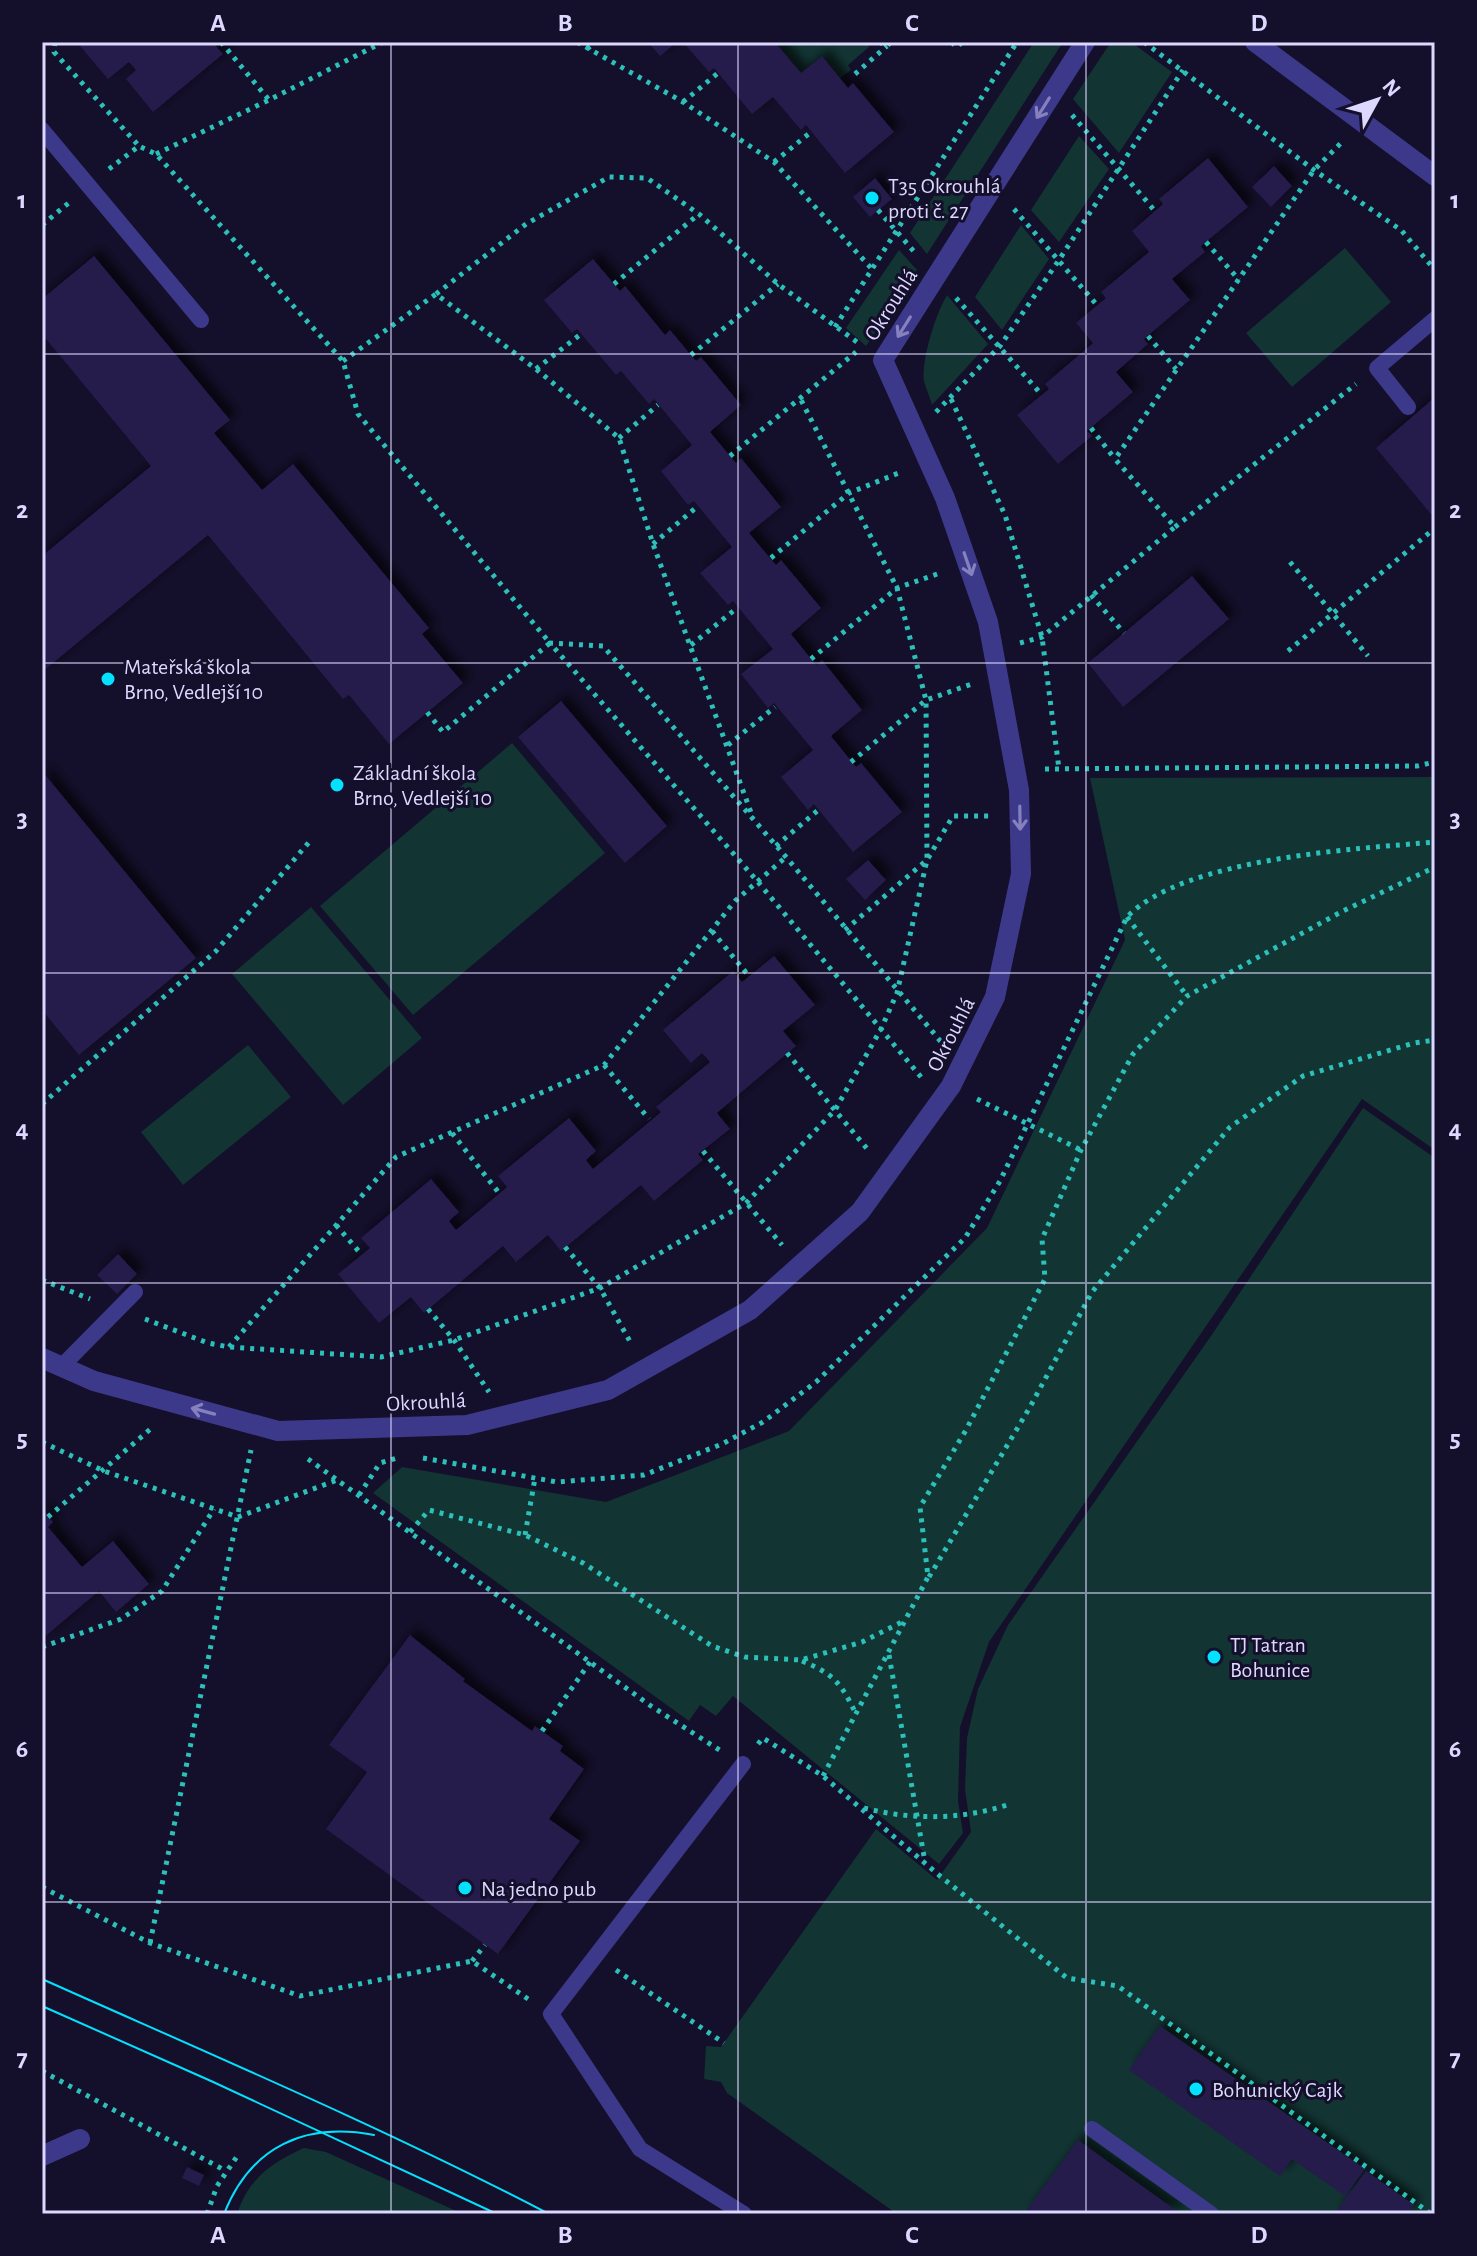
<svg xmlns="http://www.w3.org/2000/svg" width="1477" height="2256" font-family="'Alegreya Sans',sans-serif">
<defs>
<filter id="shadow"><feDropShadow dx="7" dy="-7" stdDeviation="4" flood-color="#0009"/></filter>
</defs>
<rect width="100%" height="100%" fill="#140f2a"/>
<!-- green -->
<g fill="#123433">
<polygon points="775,42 867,42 869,47 848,65 851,70 840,78 822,56 801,73"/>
<polygon points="1034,42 1063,42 927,254 910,233"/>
<polygon points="1111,42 1131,42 1172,72 1119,153 1073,99"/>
<polygon points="1079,136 1109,169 1059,242 1031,210"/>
<polygon points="1021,225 1049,259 1002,330 975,297"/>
<polygon points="1345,248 1391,302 1292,387 1246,333"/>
<polygon points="899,250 917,270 866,346 846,328"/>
<path d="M947,295L988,344L932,405C930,397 926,389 924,381C921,360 936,313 947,295Z"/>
<polygon points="512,743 605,853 413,1015 320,906"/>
<polygon points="1435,777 1435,1150 1362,1099 989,1642 960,1727 958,1801 963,1833 939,1864 733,1696 716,1716 700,1705 689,1721 373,1493 402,1467 606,1502 789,1431 987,1228 1125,940 1090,778"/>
<polygon points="311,907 422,1038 343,1105 232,974"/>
<polygon points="248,1045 291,1097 183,1185 141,1132"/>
<polygon points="1363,1108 1435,1158 1435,2214 897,2214 727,2093 721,2082 704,2079 706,2046 721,2047 876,1829 937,1880 971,1832 965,1789 967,1738 978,1689 1008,1625 1211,1336"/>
<path d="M304,2148L326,2152L463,2214H237C249,2178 271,2163 304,2148Z"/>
</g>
<!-- building -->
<g fill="#251b4b" filter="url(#shadow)">
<polygon points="84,42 216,42 214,44 223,54 153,112 126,79 136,70 129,62 108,79 80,46"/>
<polygon points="648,42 677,42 660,56"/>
<polygon points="683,42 775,42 801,73 822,56 848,88 853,83 894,132 845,173 806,125 801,130 773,97 752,114 714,68 709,72"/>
<polygon points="1208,158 1248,207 1201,246 1205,252 1172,279 1190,300 1144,339 1148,344 1116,372 1133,392 1087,431 1092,436 1058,464 1017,415 1049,389 1045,384 1093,343 1076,323 1106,298 1101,292 1149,252 1132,231 1163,204 1159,199"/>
<polygon points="1274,166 1292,186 1271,207 1252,187"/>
<polygon points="875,178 892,199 870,217 853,197"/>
<polygon points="94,256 230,420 214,433 262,490 293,464 429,628 422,634 463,683 389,744 349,695 343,699 208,535 42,672 42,556 151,466 42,334 42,299"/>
<polygon points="593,259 620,291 625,286 665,335 670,330 696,361 701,357 741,405 710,432 736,463 741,458 781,507 749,533 776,565 781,560 821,608 791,634 816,665 822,660 862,710 831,736 856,767 861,763 902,812 853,852 814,804 808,810 781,777 813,750 774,703 768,708 741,674 773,649 733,601 728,605 700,573 732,547 694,501 688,505 661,471 692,445 654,399 649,404 621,371 616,375 577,329 572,333 544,300"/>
<polygon points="1435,397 1435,519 1376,448"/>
<polygon points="1192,576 1229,619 1123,707 1088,663"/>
<polygon points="561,701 667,826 625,863 518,737"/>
<polygon points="42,771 196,958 79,1055 42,1010"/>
<polygon points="868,860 886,880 865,900 846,879"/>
<polygon points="774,956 815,1005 783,1031 796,1046 717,1113 730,1129 698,1154 703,1160 654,1201 641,1185 561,1251 548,1235 516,1262 503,1246 424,1313 411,1297 379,1323 338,1274 370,1248 361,1238 431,1179 459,1212 449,1221 456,1230 507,1187 498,1176 569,1118 596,1151 586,1160 593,1169 661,1112 656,1107 710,1062 702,1053 691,1063 663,1030 733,971 742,982"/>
<polygon points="118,1254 137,1274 117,1294 97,1275"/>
<polygon points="42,1509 53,1522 48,1527 82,1567 113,1541 149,1584 116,1612 99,1591 42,1639"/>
<polygon points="410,1635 465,1679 463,1681 532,1731 535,1726 563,1746 560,1751 584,1769 549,1819 580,1841 498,1954 326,1829 367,1772 329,1745"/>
<polygon points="1160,2026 1365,2169 1345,2196 1292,2159 1280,2176 1129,2070"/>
<polygon points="1078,2140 1181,2214 1024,2214"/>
<polygon points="187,2167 204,2175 199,2186 182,2178"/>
<polygon points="1366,2171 1414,2205 1407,2214 1334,2214"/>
</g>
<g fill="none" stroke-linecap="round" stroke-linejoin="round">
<!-- path -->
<g stroke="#2bc0b9" stroke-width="5" stroke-dasharray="4 6" stroke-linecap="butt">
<polyline points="55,42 54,52 139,146"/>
<polyline points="221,42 269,100"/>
<polyline points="577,42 683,102 774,162 872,269"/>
<polyline points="879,42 887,46 891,42"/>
<polyline points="952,42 956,47 963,42"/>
<polyline points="1144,42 1314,170 1401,230 1435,270"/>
<polyline points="587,49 595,42"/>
<polyline points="855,74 887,46"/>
<polyline points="683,102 718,73"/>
<polyline points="1072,115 1155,211"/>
<polyline points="156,154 269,100 383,42"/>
<polyline points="774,162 811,132"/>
<polyline points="109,169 139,146 156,154 343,361 358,414 550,643 443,732 427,712"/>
<polyline points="1014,209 1097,305"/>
<polyline points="878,210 917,255"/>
<polyline points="42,225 71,201"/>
<polyline points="1206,242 1239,280"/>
<polyline points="614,284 699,214"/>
<polyline points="436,294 526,224 609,177 647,178 699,214 778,284 861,345"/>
<polyline points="956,298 1042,395"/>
<polyline points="835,327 1017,42"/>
<polyline points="1148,336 1176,369"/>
<polyline points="691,355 778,284"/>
<polyline points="343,361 436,294 536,369 619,438 653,544 753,818"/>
<polyline points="536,369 581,334"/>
<polyline points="951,399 1005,515 1042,637 1059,769"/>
<polyline points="936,412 1000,346 1059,260 1183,70"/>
<polyline points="1091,428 1115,459"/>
<polyline points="619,438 658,405"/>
<polyline points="730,456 856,352"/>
<polyline points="1175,527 1356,384"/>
<polyline points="653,544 698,506"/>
<polyline points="771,558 849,493 901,472"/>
<polyline points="1290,562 1368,656"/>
<polyline points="1091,595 1124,633"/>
<polyline points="1020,643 1042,637 1175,527 1115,459 1314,170 1343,141"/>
<polyline points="691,645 737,608"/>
<polyline points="1288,651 1435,528"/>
<polyline points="811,659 897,588 940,573"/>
<polyline points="728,745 775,707"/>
<polyline points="851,762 926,700 972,684"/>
<polyline points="1045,769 1417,766 1435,762"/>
<polyline points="776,846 817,811"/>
<polyline points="1127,917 1187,996"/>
<polyline points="845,930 927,860 953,816 990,816"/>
<polyline points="712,931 748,975"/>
<polyline points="787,1053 869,1151"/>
<polyline points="604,1065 649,1119"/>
<polyline points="921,1077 758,882 550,643 603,646 786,857 942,1043"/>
<polyline points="977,1099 1081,1150"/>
<polyline points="42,1104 216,951 310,841"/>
<polyline points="452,1133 499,1193"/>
<polyline points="703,1151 782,1245"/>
<polyline points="336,1225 361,1254"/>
<polyline points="565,1247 600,1288 632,1345"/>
<polyline points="42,1280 90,1299"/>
<polyline points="428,1309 454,1340 489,1392"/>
<polyline points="145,1319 208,1343 229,1347 381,1357 454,1340 600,1288 746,1203 835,1110 881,1029 897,993 927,860 926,700 897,588 800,398"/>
<polyline points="229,1347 396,1157 604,1065 735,901 786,857"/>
<polyline points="42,1442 104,1471 238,1517 337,1480"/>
<path d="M423,1458L557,1482L644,1475L722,1444L763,1422L816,1382L965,1238L1000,1181L1127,917C1184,858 1354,849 1435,842"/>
<polyline points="308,1459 651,1706 721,1751"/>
<polyline points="359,1495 380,1463 397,1458"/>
<polyline points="48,1517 154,1426"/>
<polyline points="410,1532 429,1510 525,1535 583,1563 712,1646 745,1657 801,1660 862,1642 906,1620"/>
<polyline points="525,1535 535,1478"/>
<polyline points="929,1577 1030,1407 1092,1292 1230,1127 1303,1076 1414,1043 1435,1040"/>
<polyline points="42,1647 121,1619 162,1591 214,1509"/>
<polyline points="889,1655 925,1862"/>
<path d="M802,1661C834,1674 841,1683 856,1714"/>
<polyline points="542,1731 590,1662"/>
<polyline points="758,1744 763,1738 823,1776 940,1876 1067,1978 1118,1986 1431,2214"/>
<polyline points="823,1776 928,1577 920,1507 966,1430 1045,1279 1042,1239 1081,1150 1133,1054 1187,996 1341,912 1435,867"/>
<path d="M864,1808C911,1820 960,1820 1007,1805"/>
<polyline points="42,1887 150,1943 300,1996 472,1961 531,2001"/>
<polyline points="150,1943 251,1450"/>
<polyline points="472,1961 485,1945"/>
<polyline points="616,1970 724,2043"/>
<polyline points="42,2071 226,2171"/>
<polyline points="207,2214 217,2186 238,2155"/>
</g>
<!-- service -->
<g stroke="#3d398a" stroke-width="16">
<polyline points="42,130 201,320"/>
<polyline points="1408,407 1377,368 1435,319"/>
<polyline points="61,1367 135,1292"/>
<polyline points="743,1764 551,2014 640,2149 744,2214"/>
<polyline points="1092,2129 1211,2214"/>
</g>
<!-- minor -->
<g stroke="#3d398a" stroke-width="20">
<polyline points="1255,42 1435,176"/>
<polyline points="42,1358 94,1381 278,1431 467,1425 608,1390 750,1310 860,1212 951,1086 995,997 1021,874 1019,790 988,622 945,498 883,360 1085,42"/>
<polyline points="42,2156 80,2139"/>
</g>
<!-- tram -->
<g stroke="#04e1ff" stroke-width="2">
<path d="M42,1979C212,2055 384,2128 549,2214"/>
<polyline points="42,2006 211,2081 497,2214"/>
<path d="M224,2214C251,2146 305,2122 374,2135"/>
</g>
</g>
<!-- one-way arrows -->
<defs><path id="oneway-shaft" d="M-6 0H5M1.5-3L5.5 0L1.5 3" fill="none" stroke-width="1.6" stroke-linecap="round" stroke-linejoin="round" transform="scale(2)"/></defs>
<g stroke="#8581bf">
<use href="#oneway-shaft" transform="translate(1043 108) rotate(122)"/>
<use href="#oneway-shaft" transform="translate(904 327) rotate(122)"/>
<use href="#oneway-shaft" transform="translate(968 564) rotate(71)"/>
<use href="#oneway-shaft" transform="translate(1020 818) rotate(89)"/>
<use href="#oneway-shaft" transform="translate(203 1411) rotate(-165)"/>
</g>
<!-- grid -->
<path fill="none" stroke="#ddd8ff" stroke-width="2" stroke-opacity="0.55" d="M391,42V2214M738,42V2214M1086,42V2214M42,354H1435M42,663H1435M42,973H1435M42,1283H1435M42,1593H1435M42,1902H1435"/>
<!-- markers -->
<g fill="#04e1ff" stroke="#140f2a" stroke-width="3">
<circle cx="872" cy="198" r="8"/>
<circle cx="108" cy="679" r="8"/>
<circle cx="337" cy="785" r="8"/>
<circle cx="1214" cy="1657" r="8"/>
<circle cx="465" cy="1888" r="8"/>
<circle cx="1196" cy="2089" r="8"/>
</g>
<g text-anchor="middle" stroke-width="6" stroke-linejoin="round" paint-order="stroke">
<!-- poi labels -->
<g font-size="22" fill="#ddd8ff" stroke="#140f2a" text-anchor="start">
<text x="888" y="193">T35 Okrouhlá<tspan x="888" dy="25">proti č. 27</tspan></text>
<text x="124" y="674">Mateřská škola<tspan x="124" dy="25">Brno, Vedlejší 10</tspan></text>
<text x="353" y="780">Základní škola<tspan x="353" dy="25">Brno, Vedlejší 10</tspan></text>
<text x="1230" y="1652">TJ Tatran<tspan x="1230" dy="25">Bohunice</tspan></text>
<text x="481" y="1896">Na jedno pub</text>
<text x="1212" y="2097">Bohunický Cajk</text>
</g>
<!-- street labels -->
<g font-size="22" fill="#ddd8ff" stroke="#140f2a">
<text transform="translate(890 304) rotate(-58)" y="8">Okrouhlá</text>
<text transform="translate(950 1034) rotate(-63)" y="8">Okrouhlá</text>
<text transform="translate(426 1401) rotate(-3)" y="8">Okrouhlá</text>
</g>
</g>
<!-- border -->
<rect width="1477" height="2256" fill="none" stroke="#140f2a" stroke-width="88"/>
<!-- north arrow -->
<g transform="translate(1377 100) rotate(50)" stroke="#140f2a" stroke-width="6" paint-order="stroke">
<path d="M0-6L14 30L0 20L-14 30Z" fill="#ddd8ff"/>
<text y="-12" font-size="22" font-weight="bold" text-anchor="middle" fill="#ddd8ff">N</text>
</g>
<rect x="44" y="44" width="1389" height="2168" fill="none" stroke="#ddd8ff" stroke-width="3"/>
<g font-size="26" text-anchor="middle" font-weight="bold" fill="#ddd8ff">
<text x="218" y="31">A</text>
<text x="565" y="31">B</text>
<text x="912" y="31">C</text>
<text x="1259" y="31">D</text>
<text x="22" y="208">1</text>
<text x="1455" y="208">1</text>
<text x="22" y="518">2</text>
<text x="1455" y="518">2</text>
<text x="22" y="827">3</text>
<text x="1455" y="827">3</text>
<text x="22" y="1137">4</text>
<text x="1455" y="1137">4</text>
<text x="22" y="1447">5</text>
<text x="1455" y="1447">5</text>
<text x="22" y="1757">6</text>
<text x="1455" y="1757">6</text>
<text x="22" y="2066">7</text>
<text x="1455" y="2066">7</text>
<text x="218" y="2243">A</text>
<text x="565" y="2243">B</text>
<text x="912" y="2243">C</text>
<text x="1259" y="2243">D</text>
</g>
</svg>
